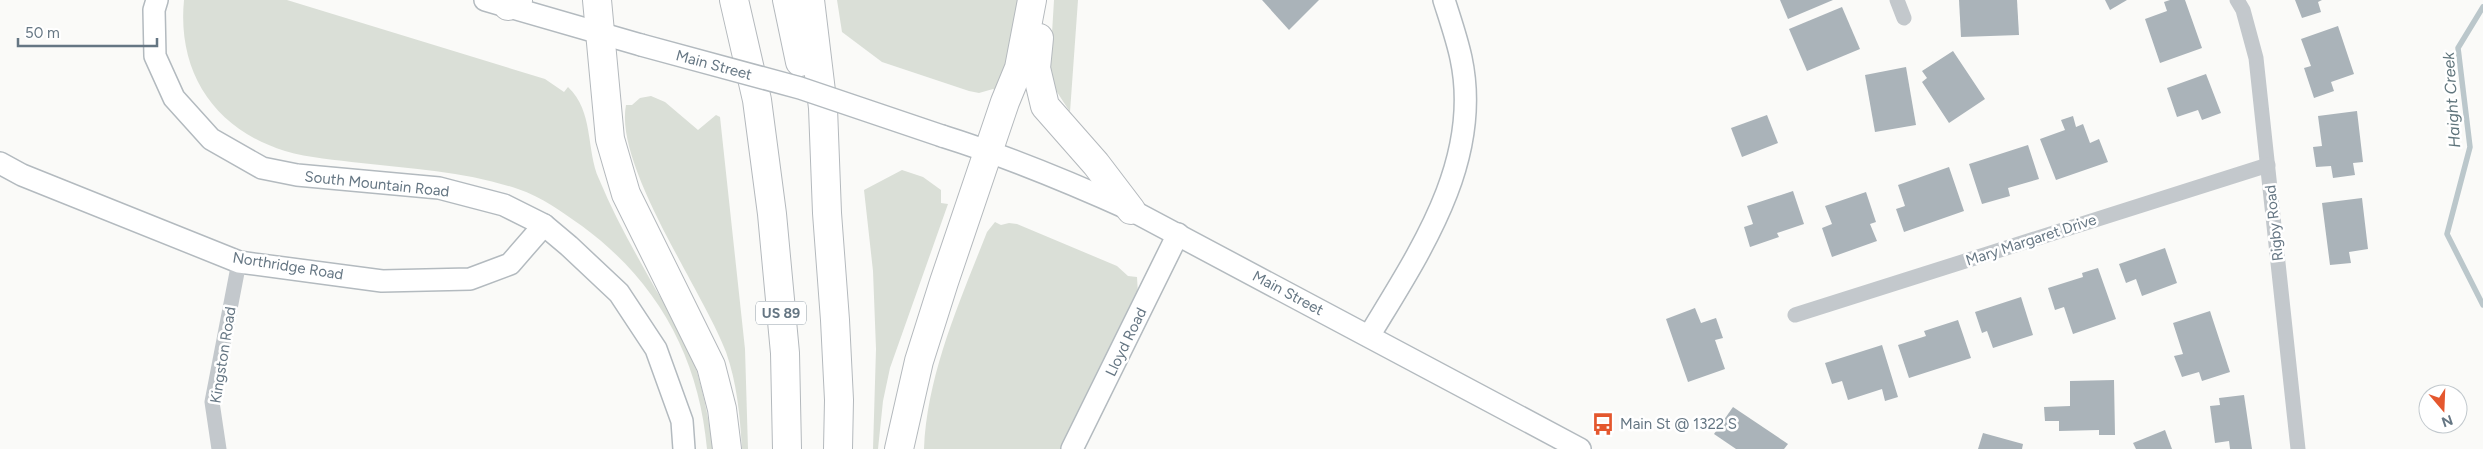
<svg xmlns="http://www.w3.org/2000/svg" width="2483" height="449" font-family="Figtree,sans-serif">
<rect width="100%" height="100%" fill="#fafaf8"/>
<!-- green -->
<g fill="#dadfd7">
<path d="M184,0H287L545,79L564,92L568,87C594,111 586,150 599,179C615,218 636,254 656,290C664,303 673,316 680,329C699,367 707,407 713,449H707C699,357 657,281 582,226C562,212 542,197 518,189C468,172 414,169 361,163C336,160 309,158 285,151C214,129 177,72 184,0Z"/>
<polygon points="837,0 1019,0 1015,39 998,92 993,89 979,93 969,91 882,62 842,32"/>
<polygon points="1054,0 1078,0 1070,112 1057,92 1052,94 1049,83"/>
<path d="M651,96L665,102L698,130L716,115L720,117L745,349L748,449H742C740,416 737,383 726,352C703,291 614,166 626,105H632L640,98Z"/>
<polygon points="902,170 923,177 941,190 941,203 948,204 890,368 883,401 878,449 873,449 876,349 873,271 864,190"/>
<path d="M995,222L1001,225L1009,223L1017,224L1117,266L1128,276L1137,277L1138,294L1063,449H924C927,374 960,301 987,232Z"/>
</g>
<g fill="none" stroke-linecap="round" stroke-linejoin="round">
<!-- stream -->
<polyline stroke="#bbc7cb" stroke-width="5.5" points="2483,7 2458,48 2470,147 2447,234 2483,305"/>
</g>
<!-- building -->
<g fill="#aab3b9">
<polygon points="1262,0 1319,0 1289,30"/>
<polygon points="1780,0 1833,0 1788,19"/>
<polygon points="1959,0 2017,0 2019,35 1961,37"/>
<polygon points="2105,0 2127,0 2110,10"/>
<polygon points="2170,0 2185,0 2202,48 2160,63 2145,19 2167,11 2164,2"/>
<polygon points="2295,0 2322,0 2318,2 2321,12 2302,18"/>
<polygon points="1842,7 1860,49 1807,71 1789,29"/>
<polygon points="2338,26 2354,74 2331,82 2334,91 2314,98 2304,68 2311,66 2301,39"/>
<polygon points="1953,51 1985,99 1949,123 1922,82 1927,78 1922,71"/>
<polygon points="1906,67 1916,125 1875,132 1865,75"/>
<polygon points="2206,74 2221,113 2202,120 2198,110 2177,117 2167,88"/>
<polygon points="2357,111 2363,162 2353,163 2355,175 2333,178 2331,166 2316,167 2313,147 2322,146 2318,116"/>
<polygon points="1767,115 1778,143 1742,157 1731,128"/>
<polygon points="2073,116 2076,127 2083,124 2090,143 2099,139 2108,162 2056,180 2040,139 2065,130 2061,120"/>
<polygon points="2028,145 2039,179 2008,188 2010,196 1982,204 1969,164"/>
<polygon points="1949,167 1964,211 1904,232 1896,209 1905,206 1898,185"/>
<polygon points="1793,191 1804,224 1777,233 1779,237 1750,247 1744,227 1753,224 1747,206"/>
<polygon points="1866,192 1876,222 1870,224 1877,241 1832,257 1822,228 1832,224 1825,206"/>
<polygon points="2362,198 2368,249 2349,252 2351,263 2330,265 2322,203"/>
<polygon points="2165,248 2177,283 2142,296 2136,279 2126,283 2119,264"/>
<polygon points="2098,268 2116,319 2073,334 2064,307 2055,310 2048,288 2083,277 2082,273"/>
<polygon points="2021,297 2033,335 1993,348 1987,331 1982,333 1975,312"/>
<polygon points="1695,308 1701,323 1716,318 1723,338 1715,340 1725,369 1688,382 1666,319"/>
<polygon points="2210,311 2230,372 2202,381 2199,372 2182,377 2174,356 2183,354 2173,323"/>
<polygon points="1958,320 1971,358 1909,378 1898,345 1926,336 1924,331"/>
<polygon points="1882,345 1898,397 1885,401 1882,389 1848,400 1842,381 1832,384 1825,363"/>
<polygon points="2114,380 2115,435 2099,435 2099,430 2059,431 2059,421 2045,421 2044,407 2070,406 2070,381"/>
<polygon points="2244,395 2252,449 2230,449 2229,441 2215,443 2210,406 2220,405 2219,398"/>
<polygon points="1733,407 1788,444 1784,449 1736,449 1714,434"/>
<polygon points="2165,430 2172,449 2136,449 2133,443"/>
<polygon points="1983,433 2023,444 2022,449 1978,449"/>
</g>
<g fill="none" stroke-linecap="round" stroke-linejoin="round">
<defs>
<g id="secondary">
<polyline points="157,0 154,10 155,56 174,98 211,139 262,168 297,175 439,188 504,205 544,225 569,246 619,293 656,349 682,421 684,449"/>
<polyline points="485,0 641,45"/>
<path d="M942,136C1006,156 1069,182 1131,210L1580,449"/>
<polyline points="0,163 22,175 239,262 382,281 470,279 510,264 544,225"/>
<path d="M1369,336C1419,253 1483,161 1461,58C1457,39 1450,19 1444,0"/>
<polyline points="1072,449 1178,234"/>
</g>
<g id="highway">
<polyline points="597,0 610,139 626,194 711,366 722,409 727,449"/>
<polyline points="734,0 757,100 772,214 785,353 787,449"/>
<polyline points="787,0 800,62"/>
<polyline points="810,0 823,108 827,213 835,320 839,400 838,449"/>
<polyline points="508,6 518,0"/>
<polyline points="1039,38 1036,68 1045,106 1096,164 1131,210"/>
<polyline points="899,449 919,361 944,282 1005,102 1019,68 1032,0"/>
</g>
</defs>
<!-- secondary casing -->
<use href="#secondary" stroke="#b3babf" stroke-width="24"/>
<!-- highway casing -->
<use href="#highway" stroke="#b4b9bd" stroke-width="30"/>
<!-- street -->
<g stroke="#c3c8cc" stroke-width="15">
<polyline points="1897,0 1904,18"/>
<polyline points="2237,0 2243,10 2256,58 2298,449"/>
<polyline points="1795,315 2268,165"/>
<polyline points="219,449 212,402 239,262"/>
</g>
<!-- secondary -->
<use href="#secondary" stroke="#fff" stroke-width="21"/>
<!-- highway -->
<use href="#highway" stroke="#fff" stroke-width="28"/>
<defs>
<polyline id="secondary-bridge" points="641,45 800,88 942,136"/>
</defs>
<!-- secondary-bridge casing -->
<use href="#secondary-bridge" stroke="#b3babf" stroke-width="24" stroke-linecap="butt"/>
<!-- secondary-bridge -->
<use href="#secondary-bridge" stroke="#fff" stroke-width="21"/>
</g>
<!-- icons -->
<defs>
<symbol id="bus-bare" viewBox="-9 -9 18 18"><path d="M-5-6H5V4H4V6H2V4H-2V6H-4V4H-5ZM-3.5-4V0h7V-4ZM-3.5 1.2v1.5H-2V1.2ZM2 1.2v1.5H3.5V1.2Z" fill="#e4572e" stroke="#fff" stroke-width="2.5" paint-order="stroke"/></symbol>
</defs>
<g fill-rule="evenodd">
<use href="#bus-bare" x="1587" y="408" width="32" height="32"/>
</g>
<g text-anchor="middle" stroke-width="5" stroke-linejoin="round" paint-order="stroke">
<!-- shield labels -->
<rect fill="#fff" stroke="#939fa8" stroke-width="1" x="756" y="301.5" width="50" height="23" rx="4"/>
<g font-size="14" font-weight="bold" fill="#657683">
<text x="781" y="318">US 89</text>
</g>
<!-- street labels -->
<g font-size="15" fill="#657683" stroke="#fff">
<text transform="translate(714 65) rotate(15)" y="5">Main Street</text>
<text transform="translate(377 184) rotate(6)" y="5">South Mountain Road</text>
<text transform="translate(2274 223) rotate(-96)" y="5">Rigby Road</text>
<text transform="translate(2031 240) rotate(-18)" y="5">Mary Margaret Drive</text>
<text transform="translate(288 266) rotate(9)" y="5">Northridge Road</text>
<text transform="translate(1288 293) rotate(28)" y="5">Main Street</text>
<text transform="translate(1126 342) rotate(-64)" y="5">Lloyd Road</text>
<text transform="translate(223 355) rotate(-81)" y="5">Kingston Road</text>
</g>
<!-- poi labels -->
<g font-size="15" fill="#657683" stroke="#fff" text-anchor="start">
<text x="1620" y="429">Main St @ 1322 S</text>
</g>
<!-- water labels -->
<g font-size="16" font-style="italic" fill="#60757c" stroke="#fff">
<text transform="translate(2451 100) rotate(-94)" y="6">Haight Creek</text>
</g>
</g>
<!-- north arrow -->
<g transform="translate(2443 409) rotate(161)"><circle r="24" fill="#ffffff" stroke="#c1c8cd"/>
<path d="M0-4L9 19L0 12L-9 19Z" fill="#e4572e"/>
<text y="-8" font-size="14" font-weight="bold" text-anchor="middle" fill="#657683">N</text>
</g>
<!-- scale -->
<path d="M18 38v8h139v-8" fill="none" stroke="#657683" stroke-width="2.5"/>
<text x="25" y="38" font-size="15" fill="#657683" stroke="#ffffff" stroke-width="4" paint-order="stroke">50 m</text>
</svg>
